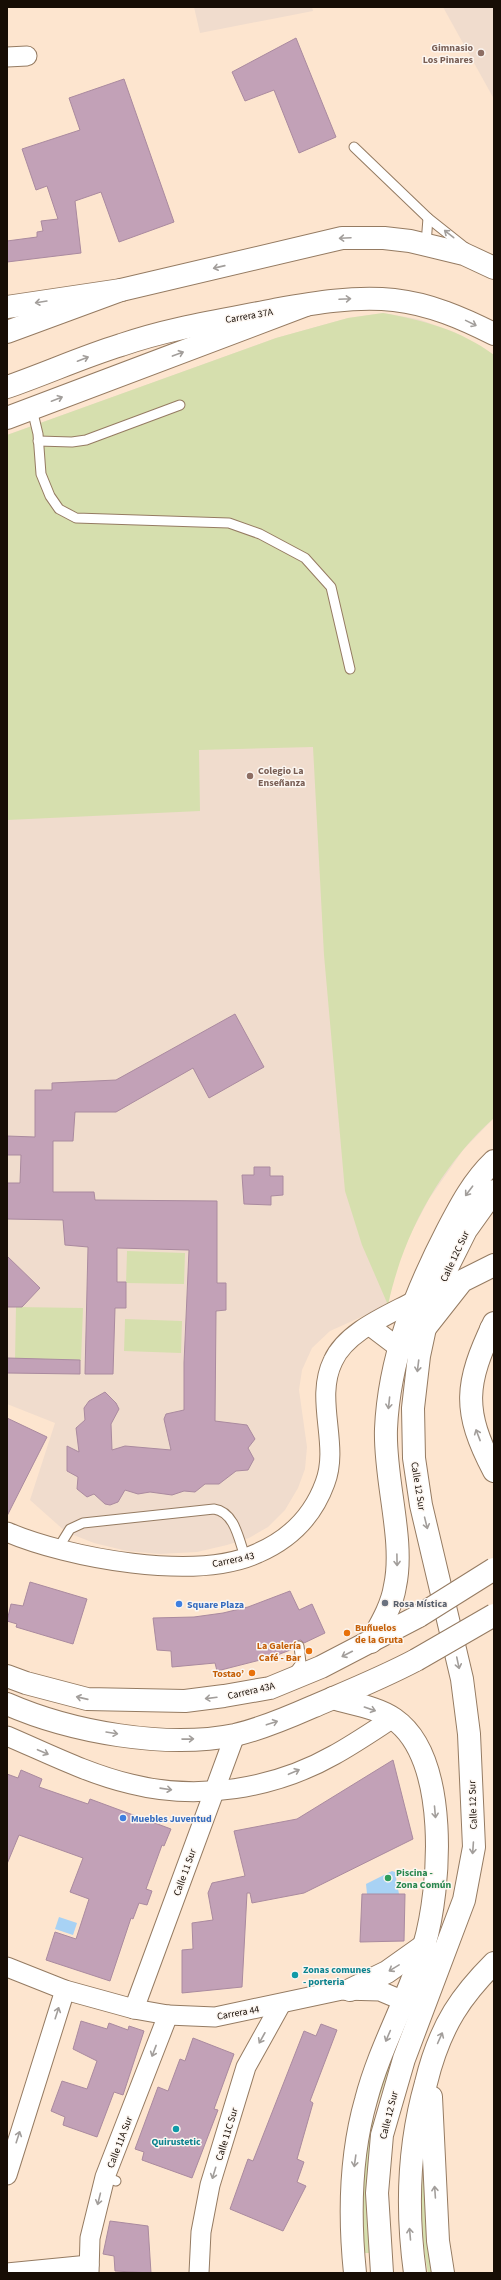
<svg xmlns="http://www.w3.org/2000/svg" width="501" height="2280" font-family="'Source Sans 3',sans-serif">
<rect width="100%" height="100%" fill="#fde5cf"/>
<!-- education -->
<g fill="#f0dccd">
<polygon points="194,7 312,7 313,11 200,33"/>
<polygon points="443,7 494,7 494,99"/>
<polygon points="383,313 418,319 454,332 494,355 494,1118 463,1150 429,1199 410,1235 395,1271 388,1305 330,1331 312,1348 302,1370 299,1390 307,1447 305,1469 298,1488 285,1510 268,1527 249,1538 227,1545 197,1552 160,1554 127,1551 94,1543 66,1532 30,1500 55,1423 7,1404 7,435 276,338 348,318"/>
</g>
<!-- green -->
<g fill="#d6dfae">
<path d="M383,313C422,320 461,330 494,355V1118C440,1166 403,1235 388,1305L362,1245L345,1191L324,955L313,747L199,750L200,811L7,820V435L276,338L348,318Z"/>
<polygon points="127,1251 185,1253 184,1284 126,1283"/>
<polygon points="16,1307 83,1308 81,1361 21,1359 15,1361"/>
<polygon points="125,1319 182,1321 181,1353 124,1351"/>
<polygon points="398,2042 374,2114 366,2206 369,2253 363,2253 359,2204 368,2112"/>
<path d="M424,2157L436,2273H428C420,2234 421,2196 424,2157Z"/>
</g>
<!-- water -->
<g fill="#a8d2f4">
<polygon points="392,1871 395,1872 399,1894 367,1894 366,1884"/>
<polygon points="59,1917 77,1923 73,1935 55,1929"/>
</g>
<!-- building -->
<g fill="#c2a1b7" stroke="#aa8a9f">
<polygon points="296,38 336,137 299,153 274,90 245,101 232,72"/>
<polygon points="124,79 174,222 119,242 101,192 75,201 81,253 7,262 7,241 37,237 37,232 43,231 41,221 58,219 47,186 36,190 22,149 80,130 69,98"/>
<polygon points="235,1014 264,1067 209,1098 193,1068 116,1112 75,1112 73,1141 53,1141 53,1192 94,1192 95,1200 217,1201 217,1283 226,1283 226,1310 216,1311 215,1421 247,1425 255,1439 248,1448 254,1459 248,1470 236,1471 219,1484 205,1484 195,1492 184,1491 172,1495 150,1492 138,1494 125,1490 118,1502 110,1505 105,1504 94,1494 87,1497 77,1489 78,1477 67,1471 67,1446 79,1452 76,1428 85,1420 84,1408 89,1401 105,1392 116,1403 119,1409 111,1424 112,1450 125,1446 171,1450 164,1419 166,1414 184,1410 184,1363 189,1250 117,1248 117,1282 126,1282 126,1308 115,1308 113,1374 85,1374 88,1247 65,1245 63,1220 7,1219 7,1183 20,1183 21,1155 7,1155 7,1136 35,1137 35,1090 52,1090 52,1083 116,1080"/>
<polygon points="254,1167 270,1167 270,1176 283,1176 283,1195 271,1196 271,1205 244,1204 242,1175 254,1175"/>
<polygon points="7,1256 40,1288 22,1307 7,1307"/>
<polygon points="7,1358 80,1360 80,1374 7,1373"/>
<polygon points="7,1418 47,1437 7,1516"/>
<polygon points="30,1582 87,1599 73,1644 16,1627 17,1624 7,1621 11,1604 23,1606"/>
<polygon points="290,1591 299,1610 312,1604 325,1633 304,1643 301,1640 296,1641 293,1649 272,1657 217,1671 215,1663 172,1667 171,1651 157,1650 153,1618 194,1617 223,1613 248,1607"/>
<polygon points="393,1760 413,1839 304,1893 252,1903 250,1893 247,1893 242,1987 182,1993 182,1950 193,1949 192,1923 213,1920 208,1893 212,1883 245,1876 234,1831 297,1819"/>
<polygon points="21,1770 42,1779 39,1787 88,1804 90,1799 171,1829 164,1846 162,1845 146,1889 152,1891 147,1905 139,1903 133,1919 131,1918 110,1981 46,1960 55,1932 76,1939 89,1899 70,1892 83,1858 19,1835 7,1864 7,1774 18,1778"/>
<polygon points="362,1894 405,1894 404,1941 360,1942"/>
<polygon points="81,2021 107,2029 109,2023 128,2030 129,2026 144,2031 123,2095 114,2092 97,2137 63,2125 65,2117 51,2111 62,2081 87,2089 97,2061 73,2049"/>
<polygon points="321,2024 337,2030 310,2101 313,2103 297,2159 304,2162 297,2182 306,2186 283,2231 230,2209 248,2159 253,2161 304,2031 316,2036"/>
<polygon points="193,2038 234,2054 214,2109 218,2110 192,2178 142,2160 144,2152 135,2149 158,2087 168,2091 180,2059 185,2061"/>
<polygon points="110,2221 148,2226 151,2273 115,2271 114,2256 103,2254"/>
</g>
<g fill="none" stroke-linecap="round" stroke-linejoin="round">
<defs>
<g id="service">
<polyline points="354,147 428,218 467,249"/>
<polyline points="426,244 428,218"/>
<polyline points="32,409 38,434 41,474 50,496 59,509 76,518 229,523 260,534 305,558 331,587 350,669"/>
<polyline points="38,441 72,442 86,440 180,405"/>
<path d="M57,1550L70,1529L83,1523L214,1509C235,1512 239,1540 245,1557"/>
<polyline points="293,1674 301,1663 299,1646"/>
<polyline points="105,2177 116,2181"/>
</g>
<g id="minor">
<polyline points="7,57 27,56"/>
<polyline points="370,1326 399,1348"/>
<path d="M7,1532C68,1558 196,1582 258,1553C290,1539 313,1516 325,1483C340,1444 314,1400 333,1361C346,1332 386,1316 414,1301"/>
<path d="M7,1736C47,1753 88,1774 131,1784C198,1801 274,1789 334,1755C354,1744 373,1731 393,1718"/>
<polyline points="7,1967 65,1990 134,2009 168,2015 215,2017 342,1990 380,1991 418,2007"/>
<polyline points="134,2009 235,1735"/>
<polyline points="7,2175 65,1990"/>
<polyline points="7,2273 89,2265"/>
<polyline points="89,2273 90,2238 105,2177 168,2015"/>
<polyline points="199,2273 201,2232 210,2185 246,2067 281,2004"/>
</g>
<g id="tertiary">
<polyline points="7,332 121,290 342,238 384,238 410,241 464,254 494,268"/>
<path d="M7,387C45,374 82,357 121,345C170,328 223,320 274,310C314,303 353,296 394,300C430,304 462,318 494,334"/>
<path d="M494,1323C465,1384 462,1410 494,1471"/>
<path d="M333,1698C352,1704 377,1707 394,1719C450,1758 441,1888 424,1946C409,1998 380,2046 366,2100C350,2156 349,2215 355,2273"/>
<polyline points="350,1990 387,1972 425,1945"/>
<polyline points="431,2097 438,2241 443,2273"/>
<polyline points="382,2273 377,2193 382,2135 404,2059 464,1900 474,1847 469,1734 462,1679 421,1505 414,1458 413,1408 419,1356 425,1328 443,1276 466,1230 494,1191"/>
<path d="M415,2273C406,2208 408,2146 426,2083C432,2058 440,2035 454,2012C465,1994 479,1978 494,1963"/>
</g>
<g id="secondary">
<polyline points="7,307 121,290"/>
<polyline points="7,418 306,305"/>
</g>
<g id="primary">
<polyline points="425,1328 462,1281 494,1265"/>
<polyline points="491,1329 494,1327"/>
<path d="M371,1642C381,1624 392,1606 395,1586C405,1540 384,1479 386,1429C389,1359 415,1293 447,1231C460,1206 473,1181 494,1161"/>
<polyline points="7,1676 26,1683 87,1699 185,1701 224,1696 270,1688 321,1667 419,1616"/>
<path d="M7,1704C71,1732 166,1749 235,1735C261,1729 287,1718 312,1707C347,1692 382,1678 416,1660"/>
</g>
</defs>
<!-- service casing -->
<use href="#service" stroke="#957b62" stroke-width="11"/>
<!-- minor casing -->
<use href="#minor" stroke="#957b62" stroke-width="21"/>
<!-- tertiary casing -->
<use href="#tertiary" stroke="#957b62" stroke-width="24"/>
<!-- secondary casing -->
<use href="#secondary" stroke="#957b62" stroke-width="24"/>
<!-- primary casing -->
<use href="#primary" stroke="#957b62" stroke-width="24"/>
<!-- service -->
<use href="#service" stroke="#fff" stroke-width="9"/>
<!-- minor -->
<use href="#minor" stroke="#fff" stroke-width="19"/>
<!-- tertiary -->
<use href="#tertiary" stroke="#fff" stroke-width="22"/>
<!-- secondary -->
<use href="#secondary" stroke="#fff" stroke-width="22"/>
<!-- primary -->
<use href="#primary" stroke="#fff" stroke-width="22"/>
<defs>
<g id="primary-bridge">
<polyline points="419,1616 494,1569"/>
<polyline points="416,1660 494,1615"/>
</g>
</defs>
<!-- primary-bridge casing -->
<use href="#primary-bridge" stroke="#957b62" stroke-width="24" stroke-linecap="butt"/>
<!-- primary-bridge -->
<use href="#primary-bridge" stroke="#fff" stroke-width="22"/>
</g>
<!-- one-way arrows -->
<defs><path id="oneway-shaft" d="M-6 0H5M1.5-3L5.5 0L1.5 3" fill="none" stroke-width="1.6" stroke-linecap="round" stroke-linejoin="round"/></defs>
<g stroke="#a29e9b">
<use href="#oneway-shaft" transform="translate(449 234) rotate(-142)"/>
<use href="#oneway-shaft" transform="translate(345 238) rotate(177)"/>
<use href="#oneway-shaft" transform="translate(219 267) rotate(167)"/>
<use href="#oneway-shaft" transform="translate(345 299) rotate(-3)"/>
<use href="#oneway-shaft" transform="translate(41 302) rotate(171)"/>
<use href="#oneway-shaft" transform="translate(471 323) rotate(26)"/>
<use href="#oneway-shaft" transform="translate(178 354) rotate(-20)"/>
<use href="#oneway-shaft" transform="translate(83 359) rotate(-21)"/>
<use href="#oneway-shaft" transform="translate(57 399) rotate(-21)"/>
<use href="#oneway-shaft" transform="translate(469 1191) rotate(127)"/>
<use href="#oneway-shaft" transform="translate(418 1366) rotate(97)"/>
<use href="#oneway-shaft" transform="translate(389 1403) rotate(96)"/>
<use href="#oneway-shaft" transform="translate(478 1435) rotate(-111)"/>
<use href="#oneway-shaft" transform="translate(426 1523) rotate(76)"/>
<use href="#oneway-shaft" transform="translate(397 1560) rotate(89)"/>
<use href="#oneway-shaft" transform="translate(347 1654) rotate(153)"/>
<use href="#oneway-shaft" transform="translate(458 1663) rotate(78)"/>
<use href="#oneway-shaft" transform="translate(82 1698) rotate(-167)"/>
<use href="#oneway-shaft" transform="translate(211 1698) rotate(173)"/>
<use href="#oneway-shaft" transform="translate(370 1709) rotate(19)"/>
<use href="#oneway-shaft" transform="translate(272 1723) rotate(-18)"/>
<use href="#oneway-shaft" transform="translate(112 1733) rotate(9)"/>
<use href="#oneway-shaft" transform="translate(188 1739) rotate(-1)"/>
<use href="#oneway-shaft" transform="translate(43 1752) rotate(23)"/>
<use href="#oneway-shaft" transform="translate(294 1772) rotate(-23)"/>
<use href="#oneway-shaft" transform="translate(166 1789) rotate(8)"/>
<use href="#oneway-shaft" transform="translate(435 1812) rotate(85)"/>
<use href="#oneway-shaft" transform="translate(473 1848) rotate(94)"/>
<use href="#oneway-shaft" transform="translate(394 1968) rotate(149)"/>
<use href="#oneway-shaft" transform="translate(57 2013) rotate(-72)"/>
<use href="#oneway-shaft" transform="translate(388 2036) rotate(113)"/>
<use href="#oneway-shaft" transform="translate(262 2038) rotate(119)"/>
<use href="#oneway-shaft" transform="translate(440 2038) rotate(-66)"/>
<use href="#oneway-shaft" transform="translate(154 2051) rotate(111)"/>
<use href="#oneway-shaft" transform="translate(18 2137) rotate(-72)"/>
<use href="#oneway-shaft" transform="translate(355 2161) rotate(98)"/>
<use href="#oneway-shaft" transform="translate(214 2173) rotate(107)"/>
<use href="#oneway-shaft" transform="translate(435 2192) rotate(-94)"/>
<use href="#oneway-shaft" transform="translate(99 2199) rotate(104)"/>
<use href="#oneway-shaft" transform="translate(410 2234) rotate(-95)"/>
</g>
<!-- markers -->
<g fill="#8d6e63" stroke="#fcf6f1" stroke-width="1.5">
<circle cx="481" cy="53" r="4"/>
<circle cx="250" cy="776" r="4"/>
</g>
<circle fill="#6b7280" stroke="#fcf6f1" stroke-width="1.5" cx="385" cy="1603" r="4"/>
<g fill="#3f7fe0" stroke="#fcf6f1" stroke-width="1.5">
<circle cx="179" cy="1604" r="4"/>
<circle cx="123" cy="1818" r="4"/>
</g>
<g fill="#e8710a" stroke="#fcf6f1" stroke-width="1.5">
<circle cx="347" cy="1633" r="4"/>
<circle cx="309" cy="1651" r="4"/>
<circle cx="252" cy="1673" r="4"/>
</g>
<circle fill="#2e9e5b" stroke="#fcf6f1" stroke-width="1.5" cx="388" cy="1878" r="4"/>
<g fill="#0f9aa8" stroke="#fcf6f1" stroke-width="1.5">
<circle cx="295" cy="1975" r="4"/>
<circle cx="176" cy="2129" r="4"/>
</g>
<g text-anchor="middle" stroke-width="3" stroke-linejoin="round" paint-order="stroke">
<!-- education labels -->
<g font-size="10" font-weight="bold" fill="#785e54" stroke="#fcf6f1" text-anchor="end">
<text x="473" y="51">Gimnasio<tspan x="473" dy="12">Los Pinares</tspan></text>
<text x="258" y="774" text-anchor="start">Colegio La<tspan x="258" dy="12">Enseñanza</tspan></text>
</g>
<!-- street labels -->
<g font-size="10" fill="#170d05" stroke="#fcf6f1">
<text transform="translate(249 315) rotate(-10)" y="4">Carrera 37A</text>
<text transform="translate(454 1256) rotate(-65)" y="4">Calle 12C Sur</text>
<text transform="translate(419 1486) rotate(81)" y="4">Calle 12 Sur</text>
<text transform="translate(233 1559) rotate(-12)" y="4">Carrera 43</text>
<text transform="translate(251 1690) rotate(-13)" y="4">Carrera 43A</text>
<text transform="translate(472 1805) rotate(-92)" y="4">Calle 12 Sur</text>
<text transform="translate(184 1872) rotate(-70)" y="4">Calle 11 Sur</text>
<text transform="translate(238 2012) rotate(-10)" y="4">Carrera 44</text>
<text transform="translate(388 2115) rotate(-76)" y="4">Calle 12 Sur</text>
<text transform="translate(226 2134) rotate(-73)" y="4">Calle 11C Sur</text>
<text transform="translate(119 2142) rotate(-69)" y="4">Calle 11A Sur</text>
</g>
<!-- worship labels -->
<g font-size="10" font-weight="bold" fill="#5b616d" stroke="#fcf6f1" text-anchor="start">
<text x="393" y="1607">Rosa Mística</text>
</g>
<!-- shop labels -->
<g font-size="10" font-weight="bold" fill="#366cbe" stroke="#fcf6f1" text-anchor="start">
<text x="187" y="1608">Square Plaza</text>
<text x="131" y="1822">Muebles Juventud</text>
</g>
<!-- food labels -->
<g font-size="10" font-weight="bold" fill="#c56008" stroke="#fcf6f1" text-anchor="end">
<text x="355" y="1631" text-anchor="start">Buñuelos<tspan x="355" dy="12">de la Gruta</tspan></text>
<text x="301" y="1649">La Galería<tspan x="301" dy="12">Café - Bar</tspan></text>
<text x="244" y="1677">Tostao’</text>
</g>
<!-- leisure labels -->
<g font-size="10" font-weight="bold" fill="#27864d" stroke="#fcf6f1" text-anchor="start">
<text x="396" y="1876">Piscina -<tspan x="396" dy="12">Zona Común</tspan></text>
</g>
<!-- culture labels -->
<g font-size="10" font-weight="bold" fill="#0d838f" stroke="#fcf6f1" text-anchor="start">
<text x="303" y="1973">Zonas comunes<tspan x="303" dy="12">- porteria</tspan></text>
<text x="176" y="2145" text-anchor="middle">Quirustetic</text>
</g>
</g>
<!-- border -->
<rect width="501" height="2280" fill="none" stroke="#170d05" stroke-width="16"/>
</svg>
